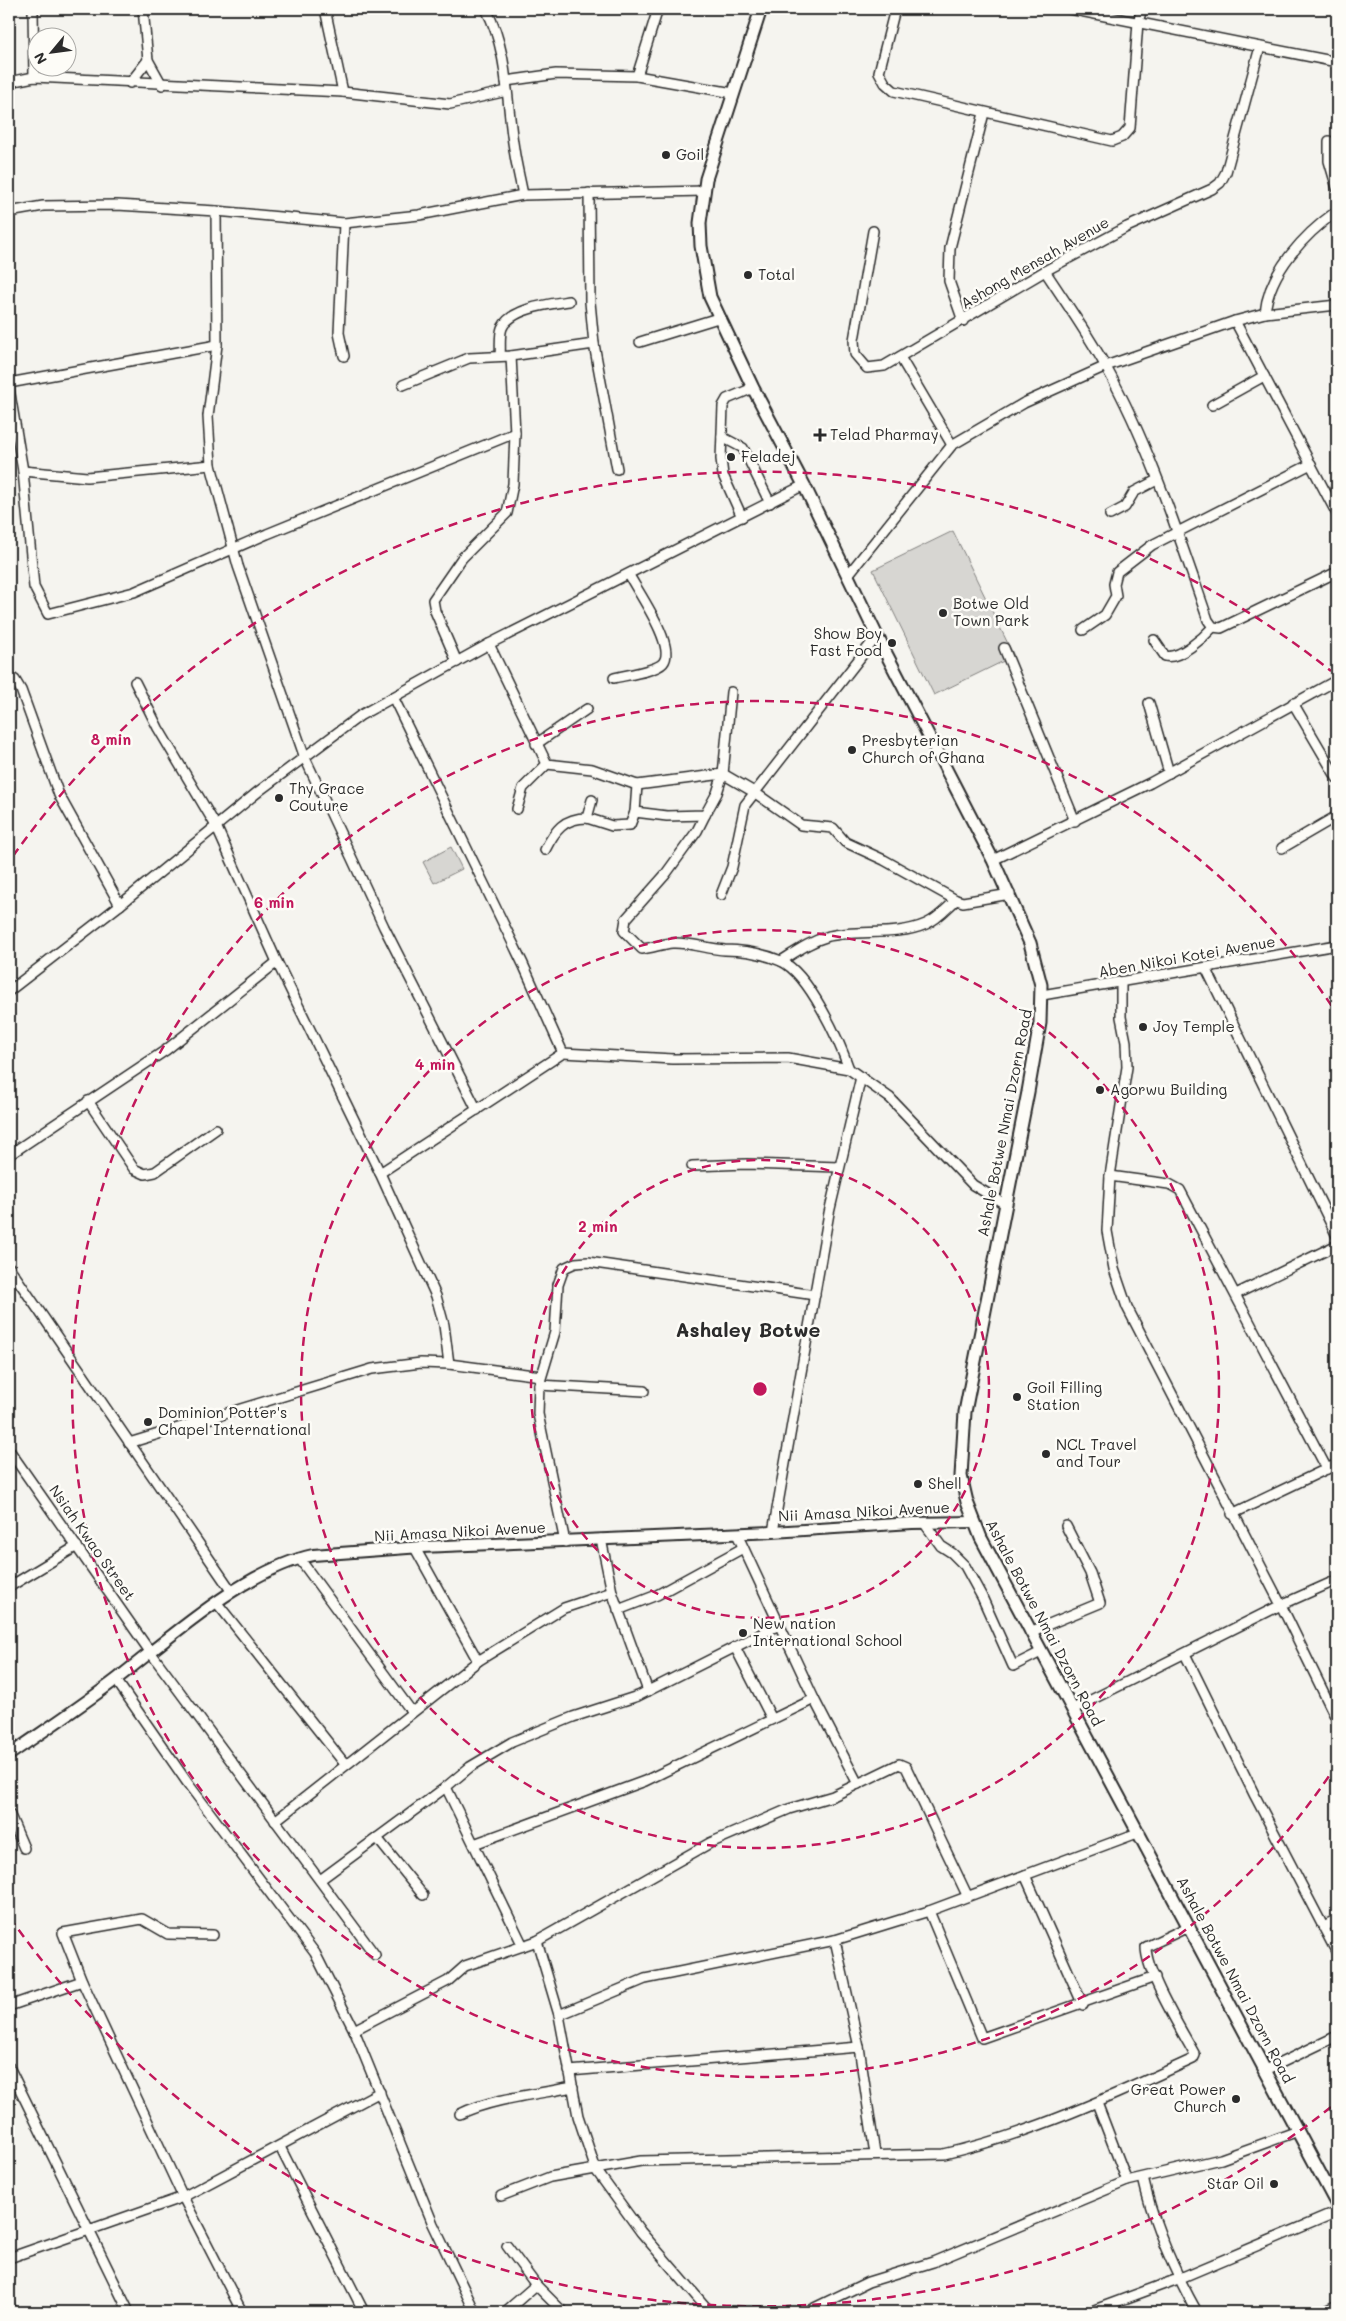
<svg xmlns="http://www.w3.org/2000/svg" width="1346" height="2321" font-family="Mali,sans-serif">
<rect width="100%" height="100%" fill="#f5f4ef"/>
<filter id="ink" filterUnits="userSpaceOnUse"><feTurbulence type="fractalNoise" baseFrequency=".02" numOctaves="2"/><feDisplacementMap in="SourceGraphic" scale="10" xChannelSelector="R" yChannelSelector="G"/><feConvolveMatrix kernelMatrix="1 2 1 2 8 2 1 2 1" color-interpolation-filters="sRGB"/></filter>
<g filter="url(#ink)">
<!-- grass -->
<g fill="#d7d6d2" stroke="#81807e">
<polygon points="953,531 1014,656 934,695 873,570"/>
<polygon points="451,847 462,869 434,883 423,862"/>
</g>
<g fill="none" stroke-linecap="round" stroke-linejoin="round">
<defs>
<g id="minor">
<polyline points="33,9 34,77"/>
<polyline points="143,9 148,60 162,85"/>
<polyline points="325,9 343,92"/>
<path d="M486,9C509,52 506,102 514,149C516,164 520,179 523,195"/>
<polyline points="895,9 879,72 885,83 894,91 1112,141 1122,137 1130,128 1138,22 1142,9"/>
<polyline points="1070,9 1337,62"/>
<polyline points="637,76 658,9"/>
<polyline points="506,81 556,74 637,76 733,93"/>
<polyline points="9,82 34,77 343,92 450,104 507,91"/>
<polyline points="130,83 148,60"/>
<polyline points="1329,141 1329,161 1337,188"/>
<polyline points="589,193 590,302 594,344 617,469"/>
<polyline points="216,211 217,345 208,416 211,465 238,566 305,758 384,927 477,1110"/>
<polyline points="9,212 43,206 117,205 216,211 344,223 419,215 523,195 705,191"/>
<polyline points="344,223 339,333 344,356"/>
<polyline points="873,231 854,340 855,354 867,368 884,366 1045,271 1127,227 1212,189 1220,183 1226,172 1260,47"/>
<path d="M1045,271C1066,303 1088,334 1106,367C1150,446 1178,534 1208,620L1213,627L1221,628L1337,572"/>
<path d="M1265,313C1269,271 1305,234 1337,211"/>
<polyline points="963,321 949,281 950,248 984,113"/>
<polyline points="1235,321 1337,514"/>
<polyline points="640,342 718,318"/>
<path d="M500,356C501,348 499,336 502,328C511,308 550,304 569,301"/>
<polyline points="900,357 952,445"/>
<polyline points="9,383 217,345"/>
<polyline points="403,385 469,358 511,356 594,344"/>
<polyline points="9,388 23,471 34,587 48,614 134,592 267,534 515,433"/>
<polyline points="1212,405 1264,376"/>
<polyline points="722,437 743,448 770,503"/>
<polyline points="23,471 87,477 211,465"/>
<polyline points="1110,515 1125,507 1134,492 1157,480"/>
<polyline points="742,517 723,475 721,459 723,406 727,399 753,388"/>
<polyline points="848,575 952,445 1024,403 1106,366 1235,321 1265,313 1337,305"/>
<polyline points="1083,630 1105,615 1116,596 1114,584 1117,572 1152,545 1311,464"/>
<path d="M1154,640L1165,656C1179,660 1204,637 1213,627"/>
<polyline points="489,644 547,764 592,769 637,785 723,774 754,792 801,825 833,828 845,842 884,860 956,900 963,902 1010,894"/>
<polyline points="1004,648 1075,821"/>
<polyline points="457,662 435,611 433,600 462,558 507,513 513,484 515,433 511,356"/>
<polyline points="9,676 15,680 21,690 59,795 120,905"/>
<path d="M614,678C626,675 656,671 663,663C677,647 638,592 629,575"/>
<polyline points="135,682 158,728 216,826 277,962 380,1173 436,1296 444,1325 449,1364"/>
<polyline points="393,697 523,964 563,1053 673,1059 788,1058 849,1069 890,1098 973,1185 1005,1204"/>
<polyline points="1149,703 1169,773"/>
<polyline points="1293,703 1337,778"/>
<polyline points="536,744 587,709"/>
<polyline points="592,800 587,818 612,826 630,825 635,812 667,816 705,815 717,793 723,774 731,692"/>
<polyline points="517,809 523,788 547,764"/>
<polyline points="635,812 637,785"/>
<path d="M705,815L697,831L665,875L626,919L624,931L642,949C652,948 662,944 672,943C690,942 707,949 725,950C743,950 764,954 781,961C809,974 839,1040 849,1069"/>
<polyline points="1282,848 1337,816"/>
<path d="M545,850C555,830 564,818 587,818"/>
<polyline points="993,860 1150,783 1337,680"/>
<polyline points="721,895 732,867 745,805 877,636"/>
<path d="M781,961C797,951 811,941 829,936C860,929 896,937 926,924C938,919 946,909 956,900"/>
<polyline points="1206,968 1337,1236"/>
<polyline points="1121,983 1121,1017 1126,1042 1127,1067 1110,1176 1107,1231 1114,1269 1127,1307 1281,1605 1337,1720"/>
<polyline points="9,991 120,905 259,791 361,715 489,644 804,485"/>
<polyline points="1042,995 1337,945"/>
<polyline points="88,1101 134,1169 145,1174 155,1172 216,1129"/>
<polyline points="9,1155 166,1050 277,962"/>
<polyline points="692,1166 747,1164 839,1167"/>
<polyline points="380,1173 563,1053"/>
<polyline points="1110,1176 1169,1184 1180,1190 1327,1469"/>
<polyline points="9,1267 232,1592"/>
<polyline points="1236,1294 1337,1245"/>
<polyline points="539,1385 644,1391"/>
<polyline points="129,1443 372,1369 421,1363 449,1364 541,1376"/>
<polyline points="9,1450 151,1653 375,1955"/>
<polyline points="1232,1514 1337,1464"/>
<polyline points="925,1524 941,1546 952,1553 965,1566 982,1597 1013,1666 1041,1652"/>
<polyline points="773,1532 829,1213 861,1077"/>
<polyline points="737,1534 814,1699 858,1784"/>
<polyline points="601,1539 612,1592 648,1691"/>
<polyline points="565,1542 538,1414 539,1385 555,1332 558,1285 564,1268 575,1263 588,1262 815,1295"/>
<polyline points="415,1548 478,1661"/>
<polyline points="299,1558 412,1712"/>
<polyline points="9,1587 77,1546"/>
<polyline points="217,1603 345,1764"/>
<polyline points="618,1610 657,1595 743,1548"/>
<polyline points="1030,1632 1100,1603 1090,1573 1066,1526"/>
<polyline points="735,1647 772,1719"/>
<polyline points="1185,1654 1255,1796 1337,1953"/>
<polyline points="116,1680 189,1785 315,1953 354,2030 433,2224 475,2312"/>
<polyline points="1073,1709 1281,1605 1337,1580"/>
<polyline points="446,1787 523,1946"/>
<polyline points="9,1813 24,1848"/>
<polyline points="275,1821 478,1661 564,1608 612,1592"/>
<polyline points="377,1838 423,1895"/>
<polyline points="474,1844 645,1781 814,1699"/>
<polyline points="1025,1875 1083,2005"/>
<polyline points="320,1880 446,1787 470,1767 512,1742 573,1717 638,1696 779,1625"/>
<polyline points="929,1911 982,2038 1155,1977"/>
<polyline points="1324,1927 1337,1920"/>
<polyline points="213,1935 168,1934 142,1919 63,1933 82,1981 183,2197 242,2312"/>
<polyline points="835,1940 859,2047 875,2154"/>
<polyline points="537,1941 559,2015 578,2116 596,2170 641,2232 710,2312"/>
<polyline points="9,2006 82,1981"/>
<polyline points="559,2015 645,1979 835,1940 929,1911 1140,1832"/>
<polyline points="354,2030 448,1981 465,1966 537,1941 710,1843 789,1809 833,1796 899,1764 906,1767 967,1895"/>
<polyline points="9,2067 129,2312"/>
<polyline points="1266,2070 1337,2036"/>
<polyline points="569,2071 859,2047"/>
<polyline points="1097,2103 1127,2181"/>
<path d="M460,2114C490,2099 538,2094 573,2087"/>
<polyline points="280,2147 364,2312"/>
<path d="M1143,2178C1154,2227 1173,2269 1197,2312"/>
<path d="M501,2196L550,2177L641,2161L944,2154C1028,2135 1115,2095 1193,2059L1195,2055C1182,2031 1146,1973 1146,1947L1190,1926"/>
<polyline points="507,2246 536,2285 563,2312"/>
<polyline points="9,2258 183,2197 380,2092"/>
<polyline points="9,2304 12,2312"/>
<polyline points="505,2312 536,2285"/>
<polyline points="806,2312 868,2282 933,2262 1127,2181 1221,2159 1298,2131"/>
<polyline points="1089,2312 1178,2279 1337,2212"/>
<polyline points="1323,2312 1337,2305"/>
</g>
<path id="tertiary" d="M9,1755C45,1730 83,1705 118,1678C173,1635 245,1570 313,1555L421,1547L773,1532L912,1523L974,1522"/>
<polyline id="secondary" points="761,9 706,179 700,223 701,246 710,297 753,388 804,485 877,636 993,860 1030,943 1041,985 1040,1023 1028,1092 965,1412 961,1476 967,1502 981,1538 1337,2205"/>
</defs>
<!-- minor casing -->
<use href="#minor" stroke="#2b2b2b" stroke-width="12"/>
<!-- tertiary casing -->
<use href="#tertiary" stroke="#2b2b2b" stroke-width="14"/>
<!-- secondary casing -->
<use href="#secondary" stroke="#2b2b2b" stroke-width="15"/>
<!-- minor -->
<use href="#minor" stroke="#fdfcf7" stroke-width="9"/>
<!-- tertiary -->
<use href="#tertiary" stroke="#fdfcf7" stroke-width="10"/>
<!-- secondary -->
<use href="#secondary" stroke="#fdfcf7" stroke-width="11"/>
</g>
</g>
<!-- distance rings -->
<g fill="none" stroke="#c2185b" stroke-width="2.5" stroke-dasharray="9 6">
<circle cx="760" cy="1389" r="229"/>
<circle cx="760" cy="1389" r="459"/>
<path d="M1337 1764A688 688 0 1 1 1337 1014"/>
<path d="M1331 2107A918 918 0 0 1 13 1922M13 856A918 918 0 0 1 1331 671"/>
</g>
<!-- markers -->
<g fill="#2b2b2b" stroke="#fdfcf7" stroke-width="2">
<circle cx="666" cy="155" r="5"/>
<circle cx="748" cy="275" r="5"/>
<path d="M817.5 427.5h5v5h5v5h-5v5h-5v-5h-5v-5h5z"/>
<circle cx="731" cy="457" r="5"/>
<circle cx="943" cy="613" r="5"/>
<circle cx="892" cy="643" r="5"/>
<circle cx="852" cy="750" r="5"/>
<circle cx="279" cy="798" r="5"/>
<circle cx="1143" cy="1027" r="5"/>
<circle cx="1100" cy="1090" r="5"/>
<circle cx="1017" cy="1397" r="5"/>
<circle cx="148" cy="1422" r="5"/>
<circle cx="1046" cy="1454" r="5"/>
<circle cx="918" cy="1484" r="5"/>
<circle cx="743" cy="1633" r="5"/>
<circle cx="1236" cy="2099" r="5"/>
<circle cx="1274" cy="2184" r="5"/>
</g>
<g text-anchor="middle" stroke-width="5" stroke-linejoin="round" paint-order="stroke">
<!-- poi labels -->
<g font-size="15" fill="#2b2b2b" stroke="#fdfcf7" text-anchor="start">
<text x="676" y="160">Goil</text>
<text x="758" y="280">Total</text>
<text x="830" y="440">Telad Pharmay</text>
<text x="741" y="462">Feladej</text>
<text x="953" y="609">Botwe Old<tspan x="953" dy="17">Town Park</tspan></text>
<text x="882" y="639" text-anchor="end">Show Boy<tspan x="882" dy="17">Fast Food</tspan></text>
<text x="862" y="746">Presbyterian<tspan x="862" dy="17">Church of Ghana</tspan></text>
<text x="289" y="794">Thy Grace<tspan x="289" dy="17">Couture</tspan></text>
<text x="1153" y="1032">Joy Temple</text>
<text x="1110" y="1095">Agorwu Building</text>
<text x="1027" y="1393">Goil Filling<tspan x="1027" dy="17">Station</tspan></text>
<text x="158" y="1418">Dominion Potter's<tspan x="158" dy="17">Chapel International</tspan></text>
<text x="1056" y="1450">NCL Travel<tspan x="1056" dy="17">and Tour</tspan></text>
<text x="928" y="1489">Shell</text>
<text x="753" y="1629">New nation<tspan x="753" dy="17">International School</tspan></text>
<text x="1226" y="2095" text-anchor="end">Great Power<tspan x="1226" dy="17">Church</tspan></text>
<text x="1264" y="2189" text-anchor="end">Star Oil</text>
</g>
<!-- street labels -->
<g font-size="15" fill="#2b2b2b" stroke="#fdfcf7">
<text transform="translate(1035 263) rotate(-30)" y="5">Ashong Mensah Avenue</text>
<text transform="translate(1187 957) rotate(-10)" y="5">Aben Nikoi Kotei Avenue</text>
<text transform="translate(1005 1123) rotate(-79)" y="5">Ashale Botwe Nmai Dzorn Road</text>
<text transform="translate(864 1512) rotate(-3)" y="5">Nii Amasa Nikoi Avenue</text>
<text transform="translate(460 1532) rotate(-3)" y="5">Nii Amasa Nikoi Avenue</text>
<text transform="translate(92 1543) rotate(55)" y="5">Nsiah Kwao Street</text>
<text transform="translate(1044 1623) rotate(62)" y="5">Ashale Botwe Nmai Dzorn Road</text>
<text transform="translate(1235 1980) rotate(62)" y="5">Ashale Botwe Nmai Dzorn Road</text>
</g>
<!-- district labels -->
<g font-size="20" font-weight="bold" fill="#2b2b2b" stroke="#fdfcf7">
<text x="748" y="1337">Ashaley Botwe</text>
</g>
</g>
<circle cx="760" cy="1389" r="8" fill="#c2185b" stroke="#fdfcf7" stroke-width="2.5"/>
<g font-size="15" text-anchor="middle" font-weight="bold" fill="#c2185b" stroke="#fdfcf7" stroke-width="5" stroke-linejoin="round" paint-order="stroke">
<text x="111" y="745">8 min</text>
<text x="274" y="908">6 min</text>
<text x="435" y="1070">4 min</text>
<text x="598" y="1232">2 min</text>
</g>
<!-- margin -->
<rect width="1346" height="2321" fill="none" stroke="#fdfcf7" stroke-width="30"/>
<rect x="15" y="15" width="1316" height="2291" fill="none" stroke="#2b2b2b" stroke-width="2" filter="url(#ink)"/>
<!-- north arrow -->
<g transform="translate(52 52) rotate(241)"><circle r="24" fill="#fdfcf7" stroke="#a9a8a5"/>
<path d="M0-4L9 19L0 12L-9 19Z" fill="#2b2b2b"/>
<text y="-8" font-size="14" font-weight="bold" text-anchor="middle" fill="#2b2b2b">N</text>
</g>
</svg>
